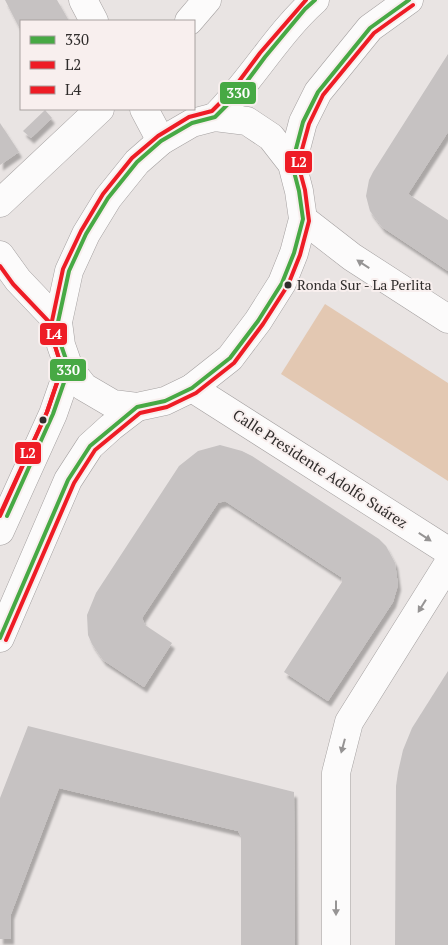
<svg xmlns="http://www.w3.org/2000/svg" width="448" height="945" font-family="'PT Serif',serif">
<defs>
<filter id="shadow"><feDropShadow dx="3" dy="5.5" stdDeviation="1" flood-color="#0004"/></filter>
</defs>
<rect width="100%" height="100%" fill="#e9e4e3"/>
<!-- green -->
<polygon fill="#e3c8b2" points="325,304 448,383 448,481 281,374"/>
<!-- building -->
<g fill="#c6c2c2" filter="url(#shadow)">
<polygon points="5,0 57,0 69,21 21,21 21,31"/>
<polygon points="448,54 448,132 408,194 448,220 448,271 382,227 370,211 366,196 369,180 373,172"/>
<polygon points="45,110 52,118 31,138 23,131"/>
<polygon points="0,123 19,152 0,165"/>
<polygon points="220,445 242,451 252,456 379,539 386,546 395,563 398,585 393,602 328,701 284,672 342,582 341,577 225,501 218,503 142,618 145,625 172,643 144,687 103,660 92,644 88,635 87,615 96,593 179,466 198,451"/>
<polygon points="448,671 448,945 395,945 396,786 398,772 403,750 412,728"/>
<polygon points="28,726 294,792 295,945 241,945 241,836 238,831 59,788 11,914 11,939 0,939 0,798"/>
</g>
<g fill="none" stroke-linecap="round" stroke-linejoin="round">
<defs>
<g id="minor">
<polyline points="83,0 94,21"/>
<polyline points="189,21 207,0"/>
<polyline points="144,109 161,141"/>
<polyline points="0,203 100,109"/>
<polyline points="303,219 352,257 448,319"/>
<polyline points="0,255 18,280 58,322"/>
<polyline points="192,388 448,551"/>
<polyline points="336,945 336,773 349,722 448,564"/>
</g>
<g id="major">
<polygon points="215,117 247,121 271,137 292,164 299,191 303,219 294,253 282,283 258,321 230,358 192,388 165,401 137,407 113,404 84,387 69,368 61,345 58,322 69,271 86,234 108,198 137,162 161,141 192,123"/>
<path d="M215,117C251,81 277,34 315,0"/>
<polyline points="292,164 303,122 318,92 370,28 409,0"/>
<polyline points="0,531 53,414 69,368"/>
<polyline points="0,638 68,480 90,446 111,427 137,407"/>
</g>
</defs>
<!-- minor casing -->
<use href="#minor" stroke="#a4a0a0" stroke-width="29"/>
<!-- major casing -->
<use href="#major" stroke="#a4a0a0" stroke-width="29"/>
<!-- minor -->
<use href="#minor" stroke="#fcfbfb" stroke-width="28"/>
<!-- major -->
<use href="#major" stroke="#fcfbfb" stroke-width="28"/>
<defs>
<g id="bus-1">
<polyline points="7,516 53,414 69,368 61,345 58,322 69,271 86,234 108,198 137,162 161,141 192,123 215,117 236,96 265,57 305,9 315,0"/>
<polyline points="0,638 68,480 90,446 137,407 165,401 192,388 230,358 258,321 282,283 294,253 303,219 299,191 292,164 303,122 318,92 370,28 409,0"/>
</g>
<g id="bus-2">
<polyline points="0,266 13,284 52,325 55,346 62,368 47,412 1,512"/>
<polyline points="6,640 74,483 95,450 140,413 167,407 196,393 234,363 263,324 288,285 300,255 309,221 305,190 298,164 309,124 323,95 374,33 413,5"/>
</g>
<polyline id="bus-3" points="0,516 47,412 62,368 55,346 52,321 63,269 81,231 103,194 132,158 158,136 189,117 212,111 231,92 260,53 306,0"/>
</defs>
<!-- bus-1 casing -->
<use href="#bus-1" stroke="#f8efee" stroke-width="8"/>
<!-- bus-2 casing -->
<use href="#bus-2" stroke="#f8efee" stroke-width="8"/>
<!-- bus-3 casing -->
<use href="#bus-3" stroke="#f8efee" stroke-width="8"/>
<!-- bus-1 -->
<use href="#bus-1" stroke="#47a944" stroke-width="4"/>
<!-- bus-2 -->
<use href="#bus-2" stroke="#ee1c25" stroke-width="4"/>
<!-- bus-3 -->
<use href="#bus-3" stroke="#ee1c25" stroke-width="4"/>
</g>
<!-- one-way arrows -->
<defs><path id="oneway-solid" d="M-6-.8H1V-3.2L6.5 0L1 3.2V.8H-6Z" transform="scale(1.25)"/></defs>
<g fill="#969494">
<use href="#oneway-solid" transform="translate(363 264) rotate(-147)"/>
<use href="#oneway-solid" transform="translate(425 537) rotate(33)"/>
<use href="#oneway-solid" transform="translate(422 606) rotate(122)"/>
<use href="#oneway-solid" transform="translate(343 746) rotate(105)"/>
<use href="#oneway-solid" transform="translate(336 908) rotate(90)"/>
</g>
<!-- markers -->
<g fill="#302d2c" stroke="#f8efee" stroke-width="2">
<circle cx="288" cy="285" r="4.5"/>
<circle cx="43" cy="420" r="4.5"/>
</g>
<g text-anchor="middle" stroke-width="4" stroke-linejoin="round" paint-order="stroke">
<!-- bus labels -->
<g font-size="14" fill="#302d2c" stroke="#f8efee" text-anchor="start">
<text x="297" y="290">Ronda Sur - La Perlita</text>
</g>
<!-- street labels -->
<g font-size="15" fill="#302d2c" stroke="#f8efee">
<text transform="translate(320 469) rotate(33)" y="5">Calle Presidente Adolfo Suárez</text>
</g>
</g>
<g stroke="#f8efee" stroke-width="2">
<rect x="219" y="81" width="38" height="24" rx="5" fill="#47a944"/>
<rect x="284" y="150" width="29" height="24" rx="5" fill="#ee1c25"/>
<rect x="39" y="322" width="29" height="24" rx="5" fill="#ee1c25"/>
<rect x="49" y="358" width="38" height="24" rx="5" fill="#47a944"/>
<rect x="14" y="441" width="28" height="24" rx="5" fill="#ee1c25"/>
</g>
<g font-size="14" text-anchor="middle" font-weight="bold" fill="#fff">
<text x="238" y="98">330</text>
<text x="299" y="167">L2</text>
<text x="54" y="339">L4</text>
<text x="68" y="375">330</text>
<text x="28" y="458">L2</text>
</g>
<!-- legend -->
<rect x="20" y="20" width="175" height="90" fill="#f8efee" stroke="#a8a1a0"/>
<rect x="30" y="36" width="25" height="8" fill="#47a944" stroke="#a8a1a0"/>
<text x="65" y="45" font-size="15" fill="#302d2c">330</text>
<rect x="30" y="61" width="25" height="8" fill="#ee1c25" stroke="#a8a1a0"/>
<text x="65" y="70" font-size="15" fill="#302d2c">L2</text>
<rect x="30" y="86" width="25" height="8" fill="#ee1c25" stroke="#a8a1a0"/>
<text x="65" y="95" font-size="15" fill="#302d2c">L4</text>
</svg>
